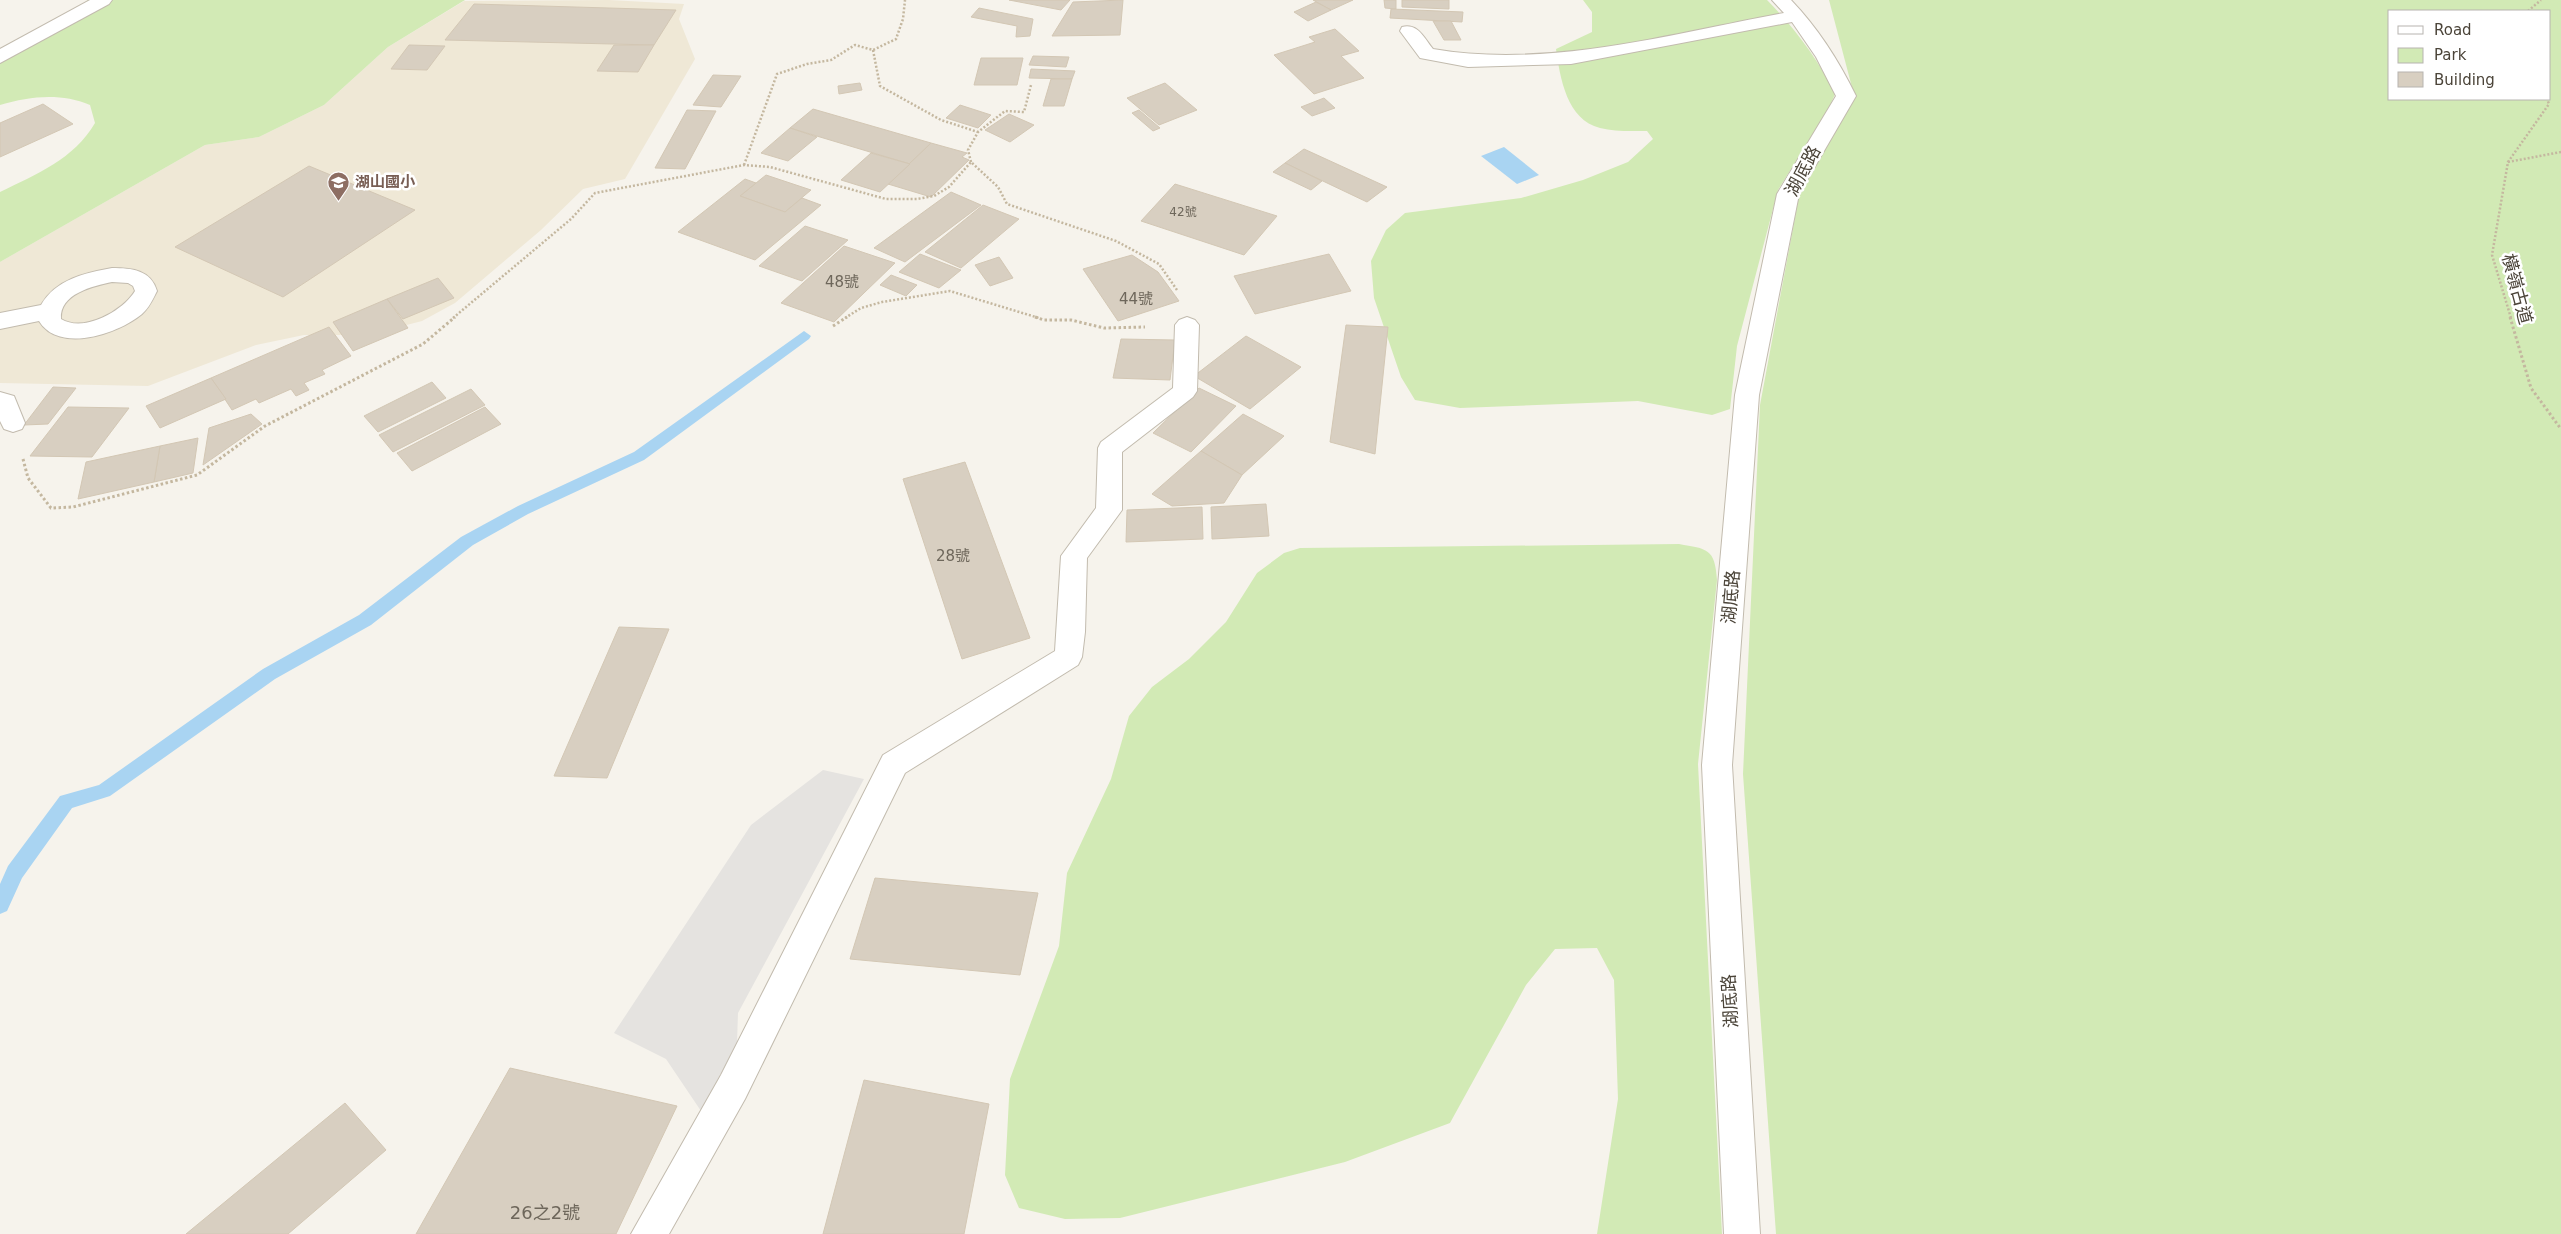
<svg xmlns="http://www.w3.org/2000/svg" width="2561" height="1234" font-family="'DejaVu Sans','Noto Sans TC',sans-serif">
<rect width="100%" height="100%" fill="#f6f3ec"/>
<!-- education -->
<polygon fill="#efe8d6" points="609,0 684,4 679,19 695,59 625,179 583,189 541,230 455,303 422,321 368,335 304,335 256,345 148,386 0,383 0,262 205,145 259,137 324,105 388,47 464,1"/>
<!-- green -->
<g fill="#d2eab5" fill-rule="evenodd">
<path d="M88,0H465L388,47L324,105L259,137L205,145L0,262V192C37,174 74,159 95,123L90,105C61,93 31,96 0,105V51L73,11Z"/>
<path d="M1583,0H1767C1794,27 1818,59 1835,94L1829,108L1778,190L1737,346L1730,409L1712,415L1638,401L1460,408L1415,400L1401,377L1374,298L1371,261L1386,230L1405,213L1521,198L1583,180L1628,162L1653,139L1647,131C1632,131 1615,132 1600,128C1567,120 1560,78 1556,49L1592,32V12Z"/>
<path d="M1829,0H2561V1234H1776L1743,774L1760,405L1799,196L1854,95ZM2390,11H2550V99H2390Z"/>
<path d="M1679,544C1707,549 1715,548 1717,580L1698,764L1722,1234H1597L1618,1099L1614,980L1597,948L1555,949L1526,985L1450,1123L1345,1162L1120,1218L1065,1219L1019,1208L1005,1175L1010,1079L1059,946L1067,873L1111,779L1129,716L1152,687L1189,659L1226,622L1257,573L1284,553L1300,548Z"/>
</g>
<!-- parking -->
<polygon fill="#e5e3e0" points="823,770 864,779 738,1013 737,1043 701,1111 666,1059 614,1033 751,825"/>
<!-- water -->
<polygon fill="#a9d4f2" points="1504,147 1539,175 1517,184 1481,156"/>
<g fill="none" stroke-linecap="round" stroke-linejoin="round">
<!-- stream -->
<polygon fill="#a9d4f2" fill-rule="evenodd" points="804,331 811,336 809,339 644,460 528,514 473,545 371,625 275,679 110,796 72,808 22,878 7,911 0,914 0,884 8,866 60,796 99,785 263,669 359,615 461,537 518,506 634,452"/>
</g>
<!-- building -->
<g fill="#d8cfc1" stroke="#d3c7b4">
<polygon points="1009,0 1070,0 1061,10"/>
<polygon points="1123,0 1120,35 1052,36 1073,2"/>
<polygon points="1313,0 1353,0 1331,10"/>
<polygon points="1384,0 1396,0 1396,9 1385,8"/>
<polygon points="1402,0 1449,0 1449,9 1402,7"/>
<polygon points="1316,2 1331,10 1308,21 1294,12"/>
<polygon points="474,4 676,10 654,45 445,40"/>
<polygon points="979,8 1033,19 1030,36 1016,37 1017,26 971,17"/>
<polygon points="1391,9 1463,12 1462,22 1390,18"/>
<polygon points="1433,21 1451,21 1461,40 1444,40"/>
<polygon points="1335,29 1359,51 1341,56 1364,78 1314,94 1274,55 1315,42 1309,37"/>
<polygon points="409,45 445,46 427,70 391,69"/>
<polygon points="614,45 654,45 638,72 597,71"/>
<polygon points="1033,56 1069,57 1066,67 1029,65"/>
<polygon points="981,58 1023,58 1017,85 974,85"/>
<polygon points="1031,69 1075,71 1072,79 1029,78"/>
<polygon points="713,75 741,76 721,107 693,105"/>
<polygon points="1051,79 1072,79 1064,106 1043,106"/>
<polygon points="860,83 862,90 839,94 838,86"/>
<polygon points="1165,83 1197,110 1159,125 1127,98"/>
<polygon points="1324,98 1335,108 1312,116 1301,107"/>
<polygon points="43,104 73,124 0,157 0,123"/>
<polygon points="960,105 991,115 978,128 946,118"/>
<polygon points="813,109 931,143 910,164 790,128"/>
<polygon points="687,110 716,111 685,169 655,168"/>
<polygon points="1139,110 1160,128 1153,131 1132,113"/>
<polygon points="1009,114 1034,125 1010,142 985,130"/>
<polygon points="790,128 817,137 788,161 761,153"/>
<polygon points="931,143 967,153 962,157 969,160 931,197 888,184"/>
<polygon points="1304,149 1387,187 1367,202 1285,163"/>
<polygon points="871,153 910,164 880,192 841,180"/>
<polygon points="1285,163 1322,181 1311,190 1273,172"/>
<polygon points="309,166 415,210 283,297 175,247"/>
<polygon points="766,175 811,190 785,212 740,196"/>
<polygon points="745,179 756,183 740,196 785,212 802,198 821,205 755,260 678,232"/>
<polygon points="1175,184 1277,216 1244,255 1141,221"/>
<polygon points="951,192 981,205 905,262 874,248"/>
<polygon points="983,205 1019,219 961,268 925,252"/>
<polygon points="805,226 848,240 802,281 759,266"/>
<polygon points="844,246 895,263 834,322 781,303"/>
<polygon points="920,254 961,270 939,288 899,272"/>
<polygon points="1329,254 1351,291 1255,314 1234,276"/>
<polygon points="1132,255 1158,272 1179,301 1118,321 1083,269"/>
<polygon points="999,257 1013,278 990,286 975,265"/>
<polygon points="891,275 917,285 906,296 880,285"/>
<polygon points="438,278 454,298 403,319 387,299"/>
<polygon points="387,299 408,328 353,351 333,322"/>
<polygon points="1346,325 1388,327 1375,454 1330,442"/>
<polygon points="329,327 351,356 322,370 325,374 304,383 309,390 296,396 291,389 259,403 256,399 232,410 211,378"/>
<polygon points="1246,336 1301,367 1250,409 1194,376"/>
<polygon points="1121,339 1175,340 1170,380 1113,378"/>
<polygon points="211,378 226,399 160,428 146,406"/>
<polygon points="432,382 446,398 378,432 364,416"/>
<polygon points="53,387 76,388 48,424 24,425"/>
<polygon points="1199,388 1236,406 1191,452 1153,433"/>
<polygon points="471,389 485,405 393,452 379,435"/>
<polygon points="68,407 129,408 92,457 30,456"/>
<polygon points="485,407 501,424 412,471 397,453"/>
<polygon points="251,414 262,424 203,465 209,428"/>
<polygon points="1243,414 1284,436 1242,475 1201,451"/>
<polygon points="198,438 193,473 154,482 160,446"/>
<polygon points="160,446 154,482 78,499 86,462"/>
<polygon points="1201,451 1242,475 1224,503 1172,506 1152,494"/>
<polygon points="965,462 1030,638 962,659 903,479"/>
<polygon points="1266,504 1269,536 1212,539 1211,507"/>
<polygon points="1202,507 1203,539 1126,542 1127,510"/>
<polygon points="619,627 669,629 607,778 554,776"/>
<polygon points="875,878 1038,893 1020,975 850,959"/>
<polygon points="510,1068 677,1106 616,1234 416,1234"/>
<polygon points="864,1080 989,1104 964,1234 823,1234"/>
<polygon points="345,1103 386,1150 288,1234 186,1234"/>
</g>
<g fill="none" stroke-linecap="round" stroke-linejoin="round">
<defs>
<g id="street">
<polygon points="90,0 112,0 109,4 0,63 0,49"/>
<path d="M1772,0H1791C1818,28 1839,61 1856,96L1799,194L1759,395L1732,765L1760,1234H1724L1702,765L1735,395L1777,194L1836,96L1816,57L1792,22L1571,64L1468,67L1420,58L1400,31L1402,27C1418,23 1424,38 1433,49C1548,69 1670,34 1784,13Z"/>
<path d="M112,268C132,268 151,270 157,291C153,299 149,308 142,314C118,334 59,354 39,321L0,329V313L41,305C56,279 85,273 112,268ZM112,282L128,283L133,286L135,291C123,311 84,333 61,319C59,294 93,286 112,282Z"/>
<polygon points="1187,317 1195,320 1199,325 1197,391 1193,397 1122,452 1122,510 1087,558 1085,632 1082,657 1078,665 905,773 745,1099 669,1234 631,1234 721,1075 883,755 1055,651 1061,556 1096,508 1098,448 1101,442 1173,388 1175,325 1179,320"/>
<polygon points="0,392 14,396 25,423 22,429 13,432 4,429 0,421"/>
</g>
</defs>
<!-- street casing -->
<use href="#street" stroke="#c2bbae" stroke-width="2"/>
<!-- path-far1 -->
<g stroke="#c4b79f" stroke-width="2.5" stroke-dasharray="2 2" stroke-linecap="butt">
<polyline points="2528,11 2541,0"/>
<polyline points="873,50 880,86 941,120 978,132"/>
<polyline points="971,162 968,150 978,132 1005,111 1024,112 1031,85"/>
<polyline points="2508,162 2561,152"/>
<polyline points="744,165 777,74 807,64 831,60 855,45 873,50 896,39 903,19 905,0"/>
<polyline points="453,318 571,219 595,193 744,165 770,167 886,199 917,199 934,196 949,187 971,162 998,187 1007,204 1116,241 1159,264 1177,290"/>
<polyline points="845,318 861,308 882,302 950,291 1039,318"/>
<polyline points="2511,318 2492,255 2508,162 2549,104 2547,99"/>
</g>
<!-- path -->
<g stroke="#c4b79f" stroke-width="3" stroke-dasharray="2.5 2.5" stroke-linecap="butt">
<polyline points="1035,317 1044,320 1071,320 1104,328 1145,327"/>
<polyline points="2510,317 2531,388 2561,429"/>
<polyline points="833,326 847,317"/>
<polyline points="23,459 28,478 51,508 73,507 197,475 265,426 423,344 455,317"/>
</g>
<!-- street -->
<use href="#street" fill="#fff" fill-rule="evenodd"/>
</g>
<!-- icons -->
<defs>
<symbol id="school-pin" viewBox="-11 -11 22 30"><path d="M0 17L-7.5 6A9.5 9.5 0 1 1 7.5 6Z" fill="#8d6e63" stroke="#fff"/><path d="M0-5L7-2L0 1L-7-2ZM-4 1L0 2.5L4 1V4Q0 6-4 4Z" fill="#fff"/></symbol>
</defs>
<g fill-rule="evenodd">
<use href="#school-pin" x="326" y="170" width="25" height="34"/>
</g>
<g text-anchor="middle" stroke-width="5" stroke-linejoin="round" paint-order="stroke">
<!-- far-number labels -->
<g font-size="12" fill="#6e675b">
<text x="1183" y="216">42號</text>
</g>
<!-- far-education labels -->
<g font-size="15" font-weight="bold" fill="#785e54" stroke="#fff" text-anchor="start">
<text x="355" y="187">湖山國小</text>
</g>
<!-- number labels -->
<g font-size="15" fill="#6e675b">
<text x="842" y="287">48號</text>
<text x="1136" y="304">44號</text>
<text x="953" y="561">28號</text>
</g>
<!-- street labels -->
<g font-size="18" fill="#4b4439" stroke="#fff">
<text transform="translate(1803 171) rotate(-62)" y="6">湖底路</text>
<text transform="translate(2517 289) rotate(75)" y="6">橫嶺古道</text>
<text transform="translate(1731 597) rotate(-85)" y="6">湖底路</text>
<text transform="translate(1730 1001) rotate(-93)" y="6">湖底路</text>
</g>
<!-- near-number labels -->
<g font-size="18" fill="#6e675b">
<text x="545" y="1219">26之2號</text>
</g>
</g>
<!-- legend -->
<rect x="2388" y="10" width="162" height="90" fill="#ffffff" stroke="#b7b4b0"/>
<rect x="2398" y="26" width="25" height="8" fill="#ffffff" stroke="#b7b4b0"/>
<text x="2434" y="35" font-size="15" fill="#4b4439">Road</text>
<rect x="2398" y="48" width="25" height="15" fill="#d2eab5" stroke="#b7b4b0"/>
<text x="2434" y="60" font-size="15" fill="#4b4439">Park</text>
<rect x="2398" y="72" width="25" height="15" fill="#d8cfc1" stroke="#b7b4b0"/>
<text x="2434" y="85" font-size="15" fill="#4b4439">Building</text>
</svg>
